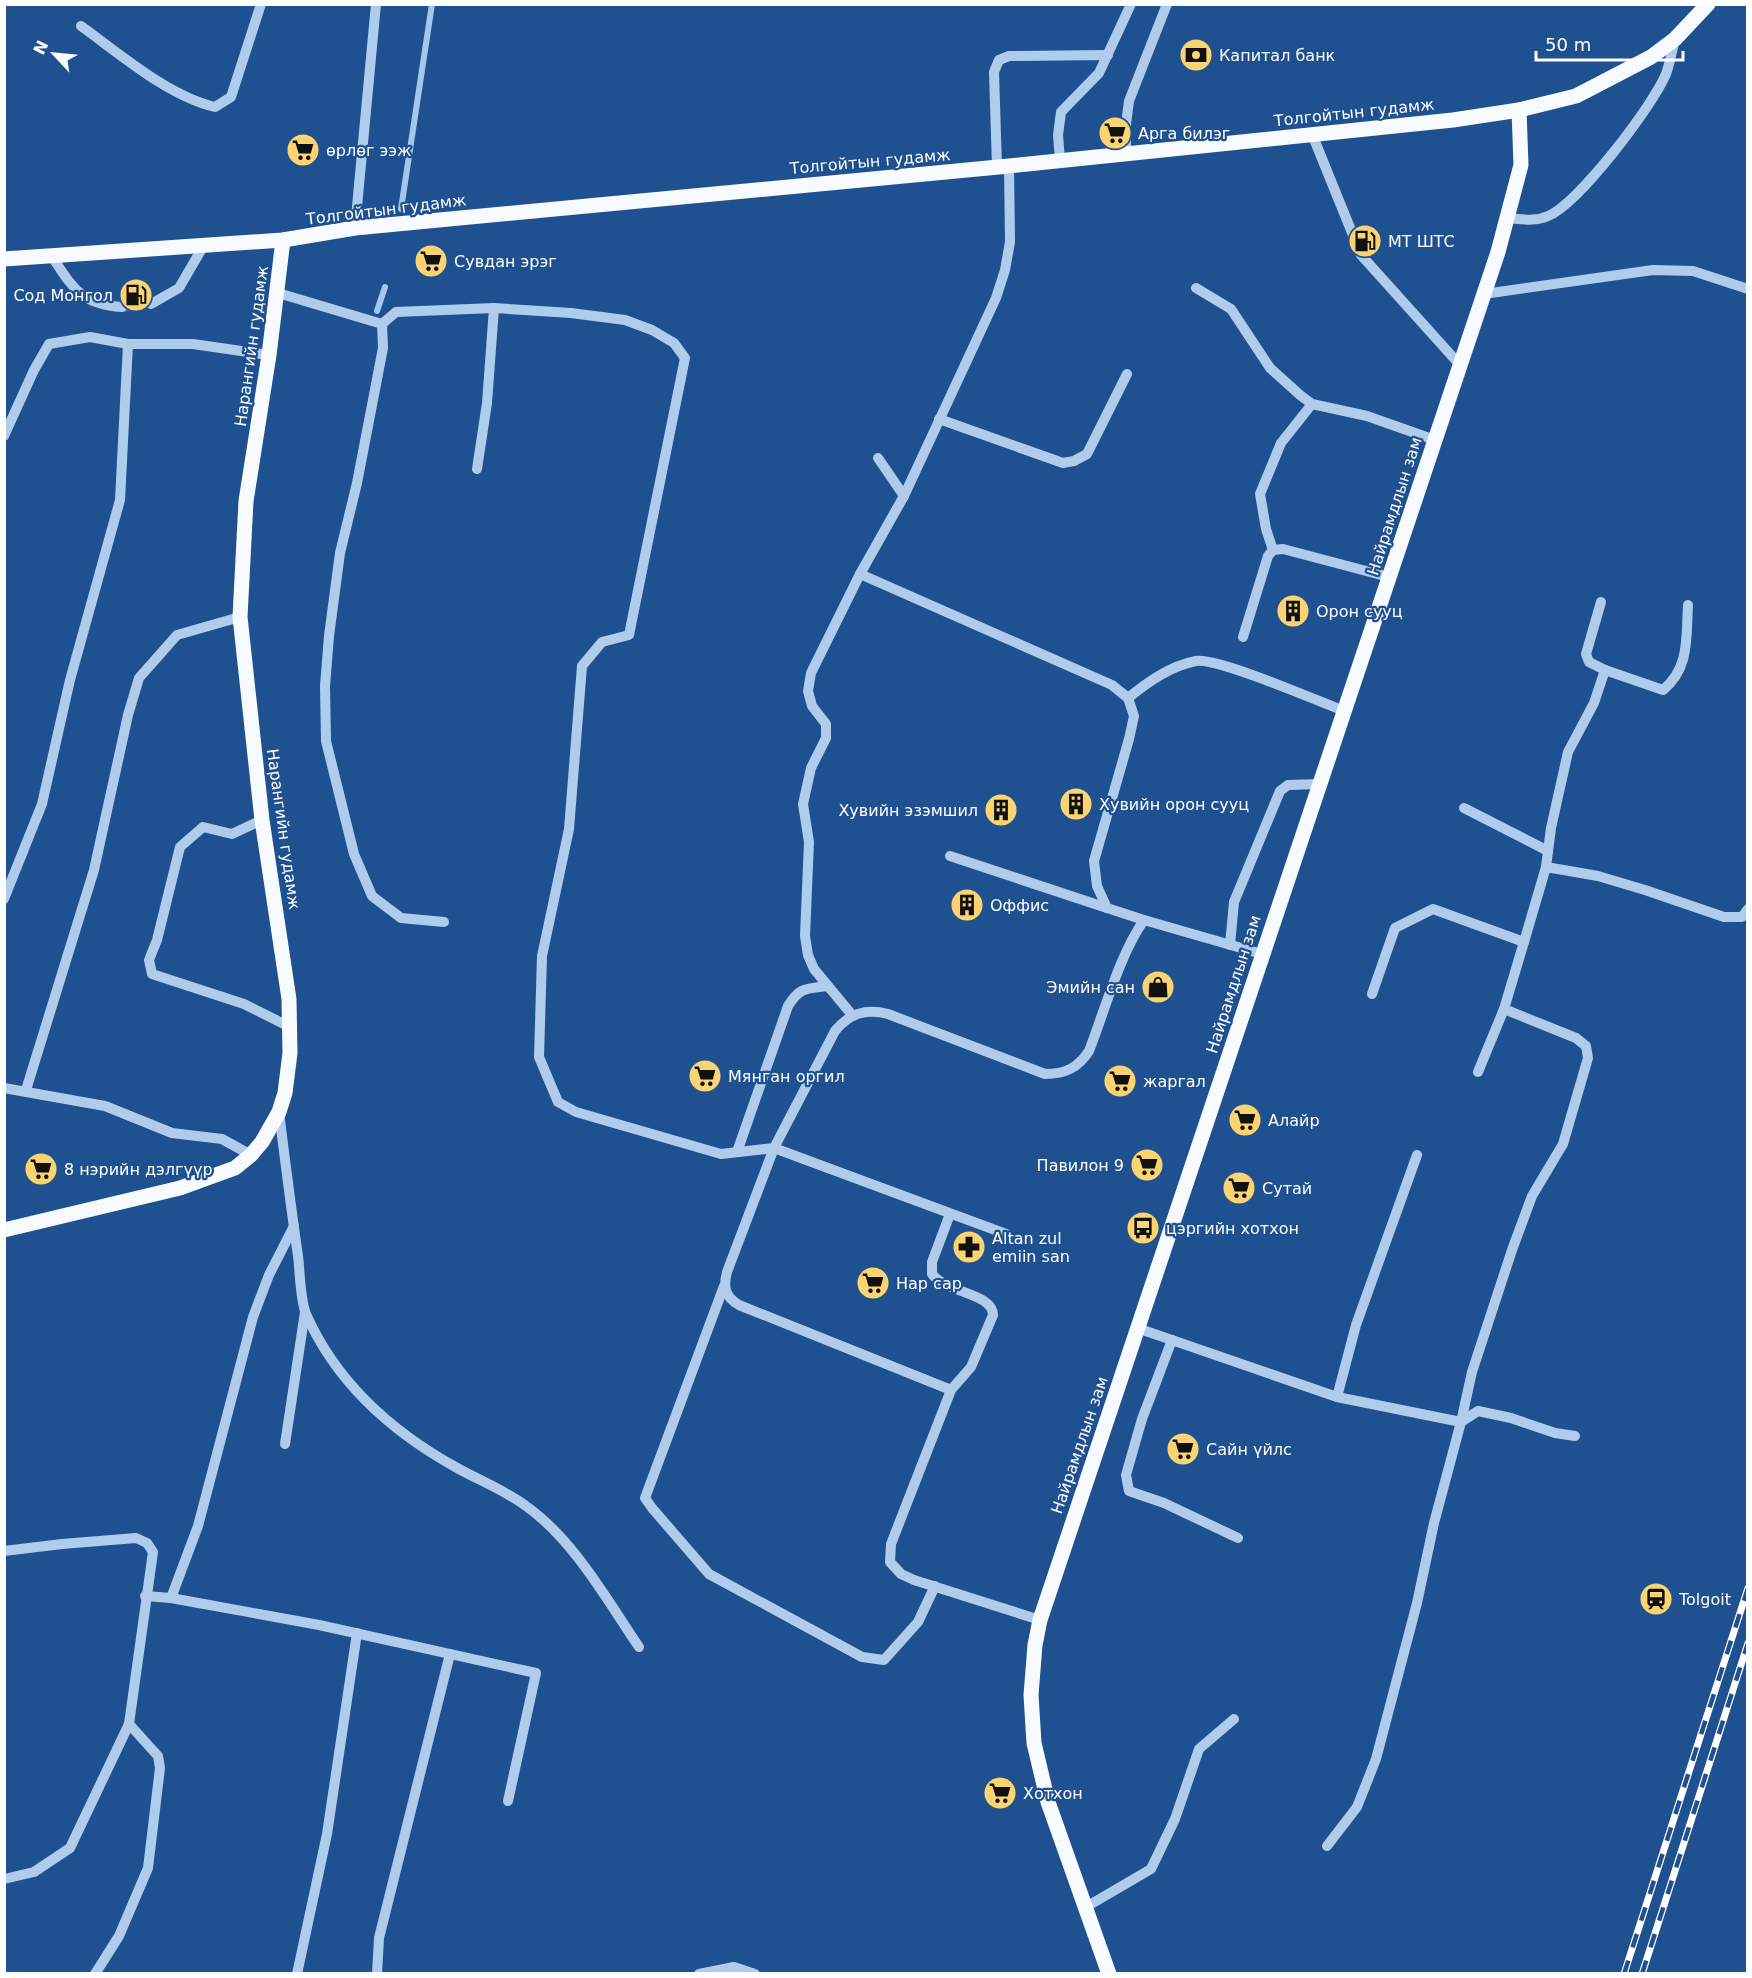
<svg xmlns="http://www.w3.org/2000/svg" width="1752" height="1978" font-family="'DejaVu Sans',sans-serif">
<rect width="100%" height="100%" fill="#1f5191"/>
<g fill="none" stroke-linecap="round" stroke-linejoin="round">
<!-- stream -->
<g stroke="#a4c7ef" stroke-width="6">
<polyline points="401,209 432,4"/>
<polyline points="377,311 385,287"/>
</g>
<!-- minor-tunnel -->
<polyline stroke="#416ba2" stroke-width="10" stroke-dasharray="10 5" stroke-linecap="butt" points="122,307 151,304"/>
<!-- minor -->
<g stroke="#b0cced" stroke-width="10">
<path d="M81,26C120,54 168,96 215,107L231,97L261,4"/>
<polyline points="1312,134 1361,255 1460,365"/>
<polyline points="1126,153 1126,124 1129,101 1167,4"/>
<polyline points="1060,160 1058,135 1061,112 1099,73 1131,4"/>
<polyline points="997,167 994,72 999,60 1009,56 1108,55"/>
<path d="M1507,218C1521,219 1535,222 1548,216C1579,203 1652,107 1666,74C1670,63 1672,50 1675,39"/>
<polyline points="355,228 376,4"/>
<path d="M51,255C73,288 80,304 122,307"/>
<polyline points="1196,288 1231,309 1270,368 1300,395 1312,404 1367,416 1435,440"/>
<polyline points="278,293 382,324 396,312 494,308 571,313 625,320 652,330 674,343 685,358 629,635 602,642 582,666 569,829 542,956 539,1057 558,1102 576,1112 721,1154 774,1148 1006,1234"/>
<polyline points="1484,294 1653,270 1693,271 1748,289"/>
<polyline points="151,304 179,288 204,245"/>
<polyline points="382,324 383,348 357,483 340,553 329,636 325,686 326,741 354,854 372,896 401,918 444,922"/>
<polyline points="939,419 1063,463 1074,461 1087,454 1127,374"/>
<polyline points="4,436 34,370 49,344 90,337 128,344 193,344 269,355"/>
<polyline points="878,458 904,496"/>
<polyline points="477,469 487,403 494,308"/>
<polyline points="1273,550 1266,529 1260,494 1281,443 1312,404"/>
<polyline points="860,574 1112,685 1128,698 1134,716 1129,739 1094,861 1097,886 1107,908 1144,920 1262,954"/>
<polyline points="1601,602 1586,654 1589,662 1605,670"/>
<polyline points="1243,637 1268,556 1273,550 1283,549 1389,577"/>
<path d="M1128,698C1148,682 1170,666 1196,661C1217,657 1318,701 1344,711"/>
<polyline points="1464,808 1548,851"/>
<polyline points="262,820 232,834 203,827 180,847 157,940 149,960 152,974 244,1004 290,1027"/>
<polyline points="950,856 1107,908"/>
<polyline points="1546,867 1598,876 1645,890 1724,917 1742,917 1748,909"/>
<polyline points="4,899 42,804 70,680 120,500 128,344"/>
<polyline points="1230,945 1234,902 1280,791 1288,785 1319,784"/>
<polyline points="1372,994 1395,928 1433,909 1524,942"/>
<polyline points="852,1015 814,969 808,955 805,936 809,842 803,804 811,768 826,738 826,724 812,706 808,691 811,673 860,574 904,496 996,298 1005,270 1010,242 1009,166"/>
<path d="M1478,1072L1504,1009L1524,942L1546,867L1551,828L1568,752L1594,703L1605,670L1663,690C1690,668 1686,637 1688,605"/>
<polyline points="4,1088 105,1106 172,1133 222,1139 251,1155"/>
<polyline points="26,1090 94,870 128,715 139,678 177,635 240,617"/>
<path d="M279,1112C285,1160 291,1208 298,1256C300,1272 300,1299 306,1314C337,1384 393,1433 459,1469C481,1481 506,1491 526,1506C574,1540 607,1600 639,1647"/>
<path d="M737,1152L788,1006C800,987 805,989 827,986"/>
<path d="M950,1214L932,1262V1274C946,1293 993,1293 993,1315L971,1367L951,1390L891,1544L890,1562L901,1574L914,1580L1040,1620"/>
<polyline points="724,1286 645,1498 652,1508 709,1574 862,1657 884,1660 918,1622 935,1586"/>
<polyline points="1137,1328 1337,1397 1461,1422 1434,1523 1417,1603 1376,1759 1357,1807 1327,1846"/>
<polyline points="1172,1340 1142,1419 1126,1475 1129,1491 1164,1503 1238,1538"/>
<path d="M951,1390L739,1305C725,1297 723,1287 727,1272L774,1148L835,1031C849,1014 865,1008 888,1014L1045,1074C1065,1074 1078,1068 1089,1051C1105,1010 1119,956 1144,920"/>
<polyline points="1337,1397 1356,1325 1417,1155"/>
<polyline points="1461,1422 1472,1372 1512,1250 1532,1196 1563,1144 1588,1058 1586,1046 1576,1038 1504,1009"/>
<polyline points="1461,1422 1478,1411 1511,1418 1555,1433 1575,1436"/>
<polyline points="285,1444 305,1312"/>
<polyline points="4,1551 62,1544 136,1538 147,1543 153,1552 129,1724 70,1848 34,1872 4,1879"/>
<polyline points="145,1596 171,1598 319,1625 536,1673 508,1801"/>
<polyline points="171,1598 198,1526 253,1317 269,1275 294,1226"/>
<polyline points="1086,1907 1151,1869 1175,1819 1199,1749 1234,1719"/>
<polyline points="95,1974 119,1936 148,1868 160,1768 158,1756 129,1724"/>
<polyline points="297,1974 327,1834 357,1633"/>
<polyline points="377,1974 379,1938 450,1654"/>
<polyline points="699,1974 734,1967 755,1974"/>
</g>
<!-- major -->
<g stroke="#f7faff" stroke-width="15">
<polyline points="4,259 283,240 355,228 1009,166 1453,120 1519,110 1576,96 1651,57 1675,39 1708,4"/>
<polyline points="4,1230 180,1188 235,1168 251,1155 262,1142 279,1112 285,1093 290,1053 289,999 262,820 240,617 246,501 269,355 283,240"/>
<polyline points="1109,1974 1048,1802 1034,1743 1031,1695 1035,1645 1040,1620 1498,252 1521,165 1519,110"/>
</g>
<defs>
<g id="rail">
<polyline points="1624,1974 1748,1588"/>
<polyline points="1642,1974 1748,1643"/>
</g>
</defs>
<!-- rail casing -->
<use href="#rail" stroke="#fff" stroke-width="7"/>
<!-- rail -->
<use href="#rail" stroke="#1f5191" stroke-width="4.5" stroke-dasharray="14" stroke-linecap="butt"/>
</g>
<!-- icons -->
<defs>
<symbol id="bank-disc" viewBox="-11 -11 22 22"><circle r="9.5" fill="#fbd370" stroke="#1f5191"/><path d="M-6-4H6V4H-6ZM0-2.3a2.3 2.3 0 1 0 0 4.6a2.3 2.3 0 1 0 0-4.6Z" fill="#111"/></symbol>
<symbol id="supermarket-disc" viewBox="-11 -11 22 22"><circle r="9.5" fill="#fbd370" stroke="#1f5191"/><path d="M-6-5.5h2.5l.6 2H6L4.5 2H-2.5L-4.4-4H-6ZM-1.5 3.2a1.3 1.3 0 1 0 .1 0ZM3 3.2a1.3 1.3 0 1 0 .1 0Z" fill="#111"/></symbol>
<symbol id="fuel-disc" viewBox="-11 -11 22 22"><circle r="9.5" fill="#fbd370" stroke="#1f5191"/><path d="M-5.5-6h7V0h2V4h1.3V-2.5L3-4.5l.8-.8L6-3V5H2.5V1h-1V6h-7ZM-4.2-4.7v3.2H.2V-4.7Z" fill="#111"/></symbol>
<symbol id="building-disc" viewBox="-11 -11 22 22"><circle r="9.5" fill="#fbd370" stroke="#1f5191"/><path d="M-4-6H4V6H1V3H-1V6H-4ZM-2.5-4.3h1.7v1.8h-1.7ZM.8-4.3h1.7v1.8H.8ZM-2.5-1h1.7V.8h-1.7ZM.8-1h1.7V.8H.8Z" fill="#111"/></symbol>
<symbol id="shop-disc" viewBox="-11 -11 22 22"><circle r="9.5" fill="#fbd370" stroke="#1f5191"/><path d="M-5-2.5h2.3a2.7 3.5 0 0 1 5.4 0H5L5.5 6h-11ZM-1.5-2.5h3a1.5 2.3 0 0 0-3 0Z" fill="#111"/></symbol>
<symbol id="bus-disc" viewBox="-11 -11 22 22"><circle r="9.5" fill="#fbd370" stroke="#1f5191"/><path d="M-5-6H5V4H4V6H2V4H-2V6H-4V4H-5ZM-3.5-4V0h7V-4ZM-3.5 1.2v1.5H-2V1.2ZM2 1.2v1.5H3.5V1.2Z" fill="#111"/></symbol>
<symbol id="pharmacy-disc" viewBox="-11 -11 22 22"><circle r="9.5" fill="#fbd370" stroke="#1f5191"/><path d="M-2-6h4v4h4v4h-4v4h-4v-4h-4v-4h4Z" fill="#111"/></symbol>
<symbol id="station-disc" viewBox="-11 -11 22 22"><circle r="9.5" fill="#fbd370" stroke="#1f5191"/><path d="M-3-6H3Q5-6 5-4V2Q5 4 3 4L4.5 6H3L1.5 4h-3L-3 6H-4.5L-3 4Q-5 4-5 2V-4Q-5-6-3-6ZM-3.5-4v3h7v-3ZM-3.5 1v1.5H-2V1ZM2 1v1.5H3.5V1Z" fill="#111"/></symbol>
</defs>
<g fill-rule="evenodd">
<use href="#bank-disc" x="1177" y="36" width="38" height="38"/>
<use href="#supermarket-disc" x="1096" y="114" width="38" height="38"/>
<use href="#supermarket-disc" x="284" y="131" width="38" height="38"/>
<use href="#fuel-disc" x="1346" y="222" width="38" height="38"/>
<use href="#supermarket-disc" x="412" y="242" width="38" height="38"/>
<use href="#fuel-disc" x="117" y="276" width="38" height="38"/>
<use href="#building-disc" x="1274" y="592" width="38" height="38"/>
<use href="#building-disc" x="1057" y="785" width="38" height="38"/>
<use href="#building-disc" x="982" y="791" width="38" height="38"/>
<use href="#building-disc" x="948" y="886" width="38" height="38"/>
<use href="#shop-disc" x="1139" y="968" width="38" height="38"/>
<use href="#supermarket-disc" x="686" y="1057" width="38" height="38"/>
<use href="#supermarket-disc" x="1101" y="1062" width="38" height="38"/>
<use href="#supermarket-disc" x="1226" y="1101" width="38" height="38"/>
<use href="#supermarket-disc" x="1128" y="1146" width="38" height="38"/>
<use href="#supermarket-disc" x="22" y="1150" width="38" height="38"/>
<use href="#supermarket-disc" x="1220" y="1169" width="38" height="38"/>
<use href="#bus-disc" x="1124" y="1209" width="38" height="38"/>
<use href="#pharmacy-disc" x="950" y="1228" width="38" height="38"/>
<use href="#supermarket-disc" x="854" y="1264" width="38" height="38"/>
<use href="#supermarket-disc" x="1164" y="1430" width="38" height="38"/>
<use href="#station-disc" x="1637" y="1580" width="38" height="38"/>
<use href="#supermarket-disc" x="981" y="1774" width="38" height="38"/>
</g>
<g text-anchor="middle" stroke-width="4.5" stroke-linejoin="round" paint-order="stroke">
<!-- poi labels -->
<g font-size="16" fill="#fff" stroke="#1f5191" text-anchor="start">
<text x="1219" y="61">Капитал банк</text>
<text x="1138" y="139">Арга билэг</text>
<text x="326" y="156">өрлөг ээж</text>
<text x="1388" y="247">МТ ШТС</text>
<text x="454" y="267">Сувдан эрэг</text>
<text x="113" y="301" text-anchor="end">Сод Монгол</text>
<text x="1316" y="617">Орон сууц</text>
<text x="1099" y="810">Хувийн орон сууц</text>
<text x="978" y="816" text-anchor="end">Хувийн эзэмшил</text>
<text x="990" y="911">Оффис</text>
<text x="1135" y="993" text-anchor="end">Эмийн сан</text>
<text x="728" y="1082">Мянган оргил</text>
<text x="1143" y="1087">жаргал</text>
<text x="1268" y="1126">Алайр</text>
<text x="1124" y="1171" text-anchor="end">Павилон 9</text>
<text x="64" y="1175">8 нэрийн дэлгүүр</text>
<text x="1262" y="1194">Сутай</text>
<text x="1166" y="1234">цэргийн хотхон</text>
<text x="992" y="1244">Altan zul<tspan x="992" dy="18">emiin san</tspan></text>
<text x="896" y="1289">Нар сар</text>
<text x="1206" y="1455">Сайн үйлс</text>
<text x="1679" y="1605">Tolgoit</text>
<text x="1023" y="1799">Хотхон</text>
</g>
<!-- street labels -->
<g font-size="16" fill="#fff" stroke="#1f5191">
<text transform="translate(1354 112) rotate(-6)" y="6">Толгойтын гудамж</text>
<text transform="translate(870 161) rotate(-5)" y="6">Толгойтын гудамж</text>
<text transform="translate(386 209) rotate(-7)" y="6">Толгойтын гудамж</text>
<text transform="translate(251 346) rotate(-82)" y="6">Нарангийн гудамж</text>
<text transform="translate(1394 506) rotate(-72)" y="6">Найрамдлын зам</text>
<text transform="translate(284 829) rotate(82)" y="6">Нарангийн гудамж</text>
<text transform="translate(1233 984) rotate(-72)" y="6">Найрамдлын зам</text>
<text transform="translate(1079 1445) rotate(-71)" y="6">Найрамдлын зам</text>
</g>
</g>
<!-- border -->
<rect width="1752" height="1978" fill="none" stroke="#ffffff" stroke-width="12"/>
<!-- north arrow -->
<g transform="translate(54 54) rotate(296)" stroke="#1f5191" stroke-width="4.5" paint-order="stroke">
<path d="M0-4.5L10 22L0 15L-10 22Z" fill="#ffffff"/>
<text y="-9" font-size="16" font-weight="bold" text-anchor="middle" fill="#ffffff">N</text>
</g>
<!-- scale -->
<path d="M1536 51v9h147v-9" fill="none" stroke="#ffffff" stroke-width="3"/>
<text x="1545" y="51" font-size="18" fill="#ffffff" stroke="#1f5191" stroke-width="4.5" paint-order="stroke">50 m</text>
</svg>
